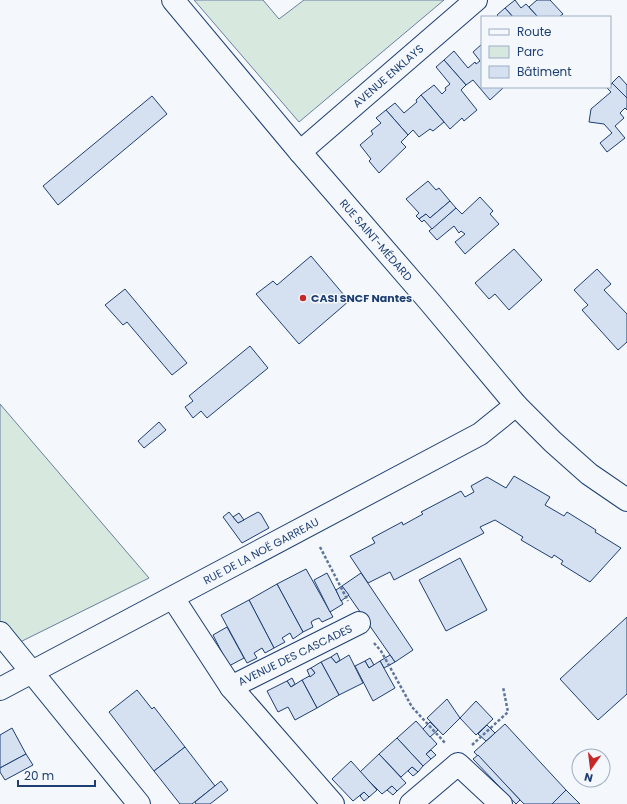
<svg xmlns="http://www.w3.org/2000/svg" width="627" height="804" font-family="Poppins,sans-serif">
<rect width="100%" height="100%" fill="#f4f7fb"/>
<!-- green -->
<g fill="#d7e8df" stroke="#687fa3">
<polygon points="194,0 263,0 279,19 304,0 444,0 299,122"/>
<polygon points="0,404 149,578 0,652"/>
</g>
<!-- building -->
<g fill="#d5e0f0" stroke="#1d3f73">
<polygon points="515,0 521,8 526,4 538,17 513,17 505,8"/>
<polygon points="537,0 550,0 563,14 559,17 538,17 529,7"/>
<polygon points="505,8 513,17 499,17 497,15"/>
<polygon points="482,44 482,87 502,87 503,88 490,100 473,80 466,85 444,60 454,51 468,68 475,62 476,64 480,61 473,52"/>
<polygon points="444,60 466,85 461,90 477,110 464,121 462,118 450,129 421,95 434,85 442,94 446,90 445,88 450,84 436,67"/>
<polygon points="619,76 627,85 627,98 612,83"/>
<polygon points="612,83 627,98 627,110 625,108 620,113 624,118 615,126 625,138 607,152 600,143 612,133 604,124 589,122 591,109 611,92 607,88 610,87"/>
<polygon points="421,95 444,122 433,131 430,129 419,137 413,130 408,135 386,110 395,103 404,113 417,102 416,100"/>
<polygon points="152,96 167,114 58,205 43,186"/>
<polygon points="386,110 408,135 401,142 406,147 379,173 369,161 371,159 360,145 373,134 371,131 381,123 376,118"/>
<polygon points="428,181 436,190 439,188 450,201 430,218 426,214 419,219 416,216 419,213 406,199"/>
<polygon points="480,197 493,211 490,214 499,224 465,254 455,242 465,234 461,231 459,233 454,226 437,240 429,231 456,208 462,214"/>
<polygon points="450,201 456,208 432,229 424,220 422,222 419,219 426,214 430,218"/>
<polygon points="514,249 542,280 509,310 495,294 489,299 475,283"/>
<polygon points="311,256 349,301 299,344 256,294 273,281 277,285"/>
<polygon points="597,269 611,284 604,290 627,314 627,342 618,350 582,310 588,305 574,290"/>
<polygon points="125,289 187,363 172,375 127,322 123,325 105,305"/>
<polygon points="250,346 268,368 207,418 201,411 193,418 185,407 193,401 189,396"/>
<polygon points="159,422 166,430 144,448 138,441"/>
<polygon points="514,476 550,497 545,505 564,516 567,512 596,530 595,532 621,548 590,582 561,564 563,561 554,555 552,558 521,540 523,537 495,520 480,527 484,533 394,580 390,572 368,583 350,556 375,543 372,538 402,522 403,525 423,514 421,512 461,491 465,497 474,492 471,486 487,477 506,488"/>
<polygon points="229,512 238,523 258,512 261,514 269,528 242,543 223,517"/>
<polygon points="239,513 244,520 238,523 233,517"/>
<polygon points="460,558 487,610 446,631 419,580"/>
<polygon points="306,569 333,617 322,622 319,618 314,620 311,622 313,627 303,632 277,584"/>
<polygon points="327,573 343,604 330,612 314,580"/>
<polygon points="361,573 413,650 395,662 342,586"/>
<polygon points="277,584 303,632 293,639 290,633 282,638 285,642 274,648 249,600"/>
<polygon points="342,586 349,595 341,601 336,590"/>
<polygon points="249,600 274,648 265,653 262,648 254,653 257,658 247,663 221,615"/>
<polygon points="627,617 627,694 598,720 560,679"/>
<polygon points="227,627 244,658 229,666 213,635"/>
<polygon points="337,653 340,660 336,663 331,657"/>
<polygon points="349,655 363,683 339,695 321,662 331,657 336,663"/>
<polygon points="390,655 395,662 384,668 380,661"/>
<polygon points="370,658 374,665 369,668 365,661"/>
<polygon points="365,661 369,668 380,661 395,688 373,701 355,666"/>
<polygon points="321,662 339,695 317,708 302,680 315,673 311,668"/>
<polygon points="311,668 315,673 310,677 307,670"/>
<polygon points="292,678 295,684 291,687 287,681"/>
<polygon points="302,680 317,708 295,720 288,707 278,712 267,691 287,681 291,687"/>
<polygon points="137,690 152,709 154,707 185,747 154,771 109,712"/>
<polygon points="447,699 460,718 443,735 427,718"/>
<polygon points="476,701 493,719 476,735 460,718"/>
<polygon points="416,721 437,744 426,754 431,759 423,766 397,738"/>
<polygon points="430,722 438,730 430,737 423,729"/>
<polygon points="505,724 566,790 552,804 524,804 474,752"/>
<polygon points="487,725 495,733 486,741 478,734"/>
<polygon points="12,728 26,754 0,768 0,735"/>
<polygon points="397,738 423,766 418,772 412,767 401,777 379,754"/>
<polygon points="185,747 215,786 192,804 180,804 154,771"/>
<polygon points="431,750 436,755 431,759 426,754"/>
<polygon points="26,754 33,765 5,780 0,772 0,768"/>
<polygon points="379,754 406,783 397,791 392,786 382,794 360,772"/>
<polygon points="478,755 520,800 516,804 473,759"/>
<polygon points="351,761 377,790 369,797 364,792 353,801 332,779"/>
<polygon points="412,767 418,772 413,776 408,771"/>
<polygon points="221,781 228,790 210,804 196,804 195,802"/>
<polygon points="392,786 397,791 393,795 387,790"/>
<polygon points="566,790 580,804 552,804"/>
<polygon points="364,792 369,797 364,801 360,796"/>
</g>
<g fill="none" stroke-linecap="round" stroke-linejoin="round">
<defs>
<g id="minor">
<polyline points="173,0 300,152 429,301 516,405 553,442 589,474 627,500"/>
<polyline points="300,152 476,0"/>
<polyline points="173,598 231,687 333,804"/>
<polyline points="0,633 139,804"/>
<polyline points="231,687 359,623"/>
<polyline points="0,689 480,434 516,405"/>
<polyline points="411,804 458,764 501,804"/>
</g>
</defs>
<!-- minor casing -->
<use href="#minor" stroke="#1d3f73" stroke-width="24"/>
<!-- path -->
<g stroke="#5e769c" stroke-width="2.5" stroke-dasharray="3 2" stroke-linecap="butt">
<polyline points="320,547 348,601"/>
<polyline points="374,643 381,651 412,707 446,744"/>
<polyline points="472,745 508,712 503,687"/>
</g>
<!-- minor -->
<use href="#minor" stroke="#f4f7fb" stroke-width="22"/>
</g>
<!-- markers -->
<circle fill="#c62828" stroke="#f4f7fb" stroke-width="1.5" cx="303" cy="298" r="4"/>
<g text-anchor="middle" stroke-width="3" stroke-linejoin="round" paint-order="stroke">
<!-- street labels -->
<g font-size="11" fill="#1d3f73" stroke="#f4f7fb">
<text transform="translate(388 76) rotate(-41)" y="4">AVENUE ENKLAYS</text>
<text transform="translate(376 240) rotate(49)" y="4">RUE SAINT-MÉDARD</text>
<text transform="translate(261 551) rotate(-28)" y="4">RUE DE LA NOË GARREAU</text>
<text transform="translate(295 655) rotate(-26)" y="4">AVENUE DES CASCADES</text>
</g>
<!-- poi labels -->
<g font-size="11" font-weight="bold" fill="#1d3f73" stroke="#f4f7fb" text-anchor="start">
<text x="311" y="302">CASI SNCF Nantes</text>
</g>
</g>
<!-- legend -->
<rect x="481" y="16" width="130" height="72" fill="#f4f7fb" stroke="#9eadc5"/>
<rect x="489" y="29" width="20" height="6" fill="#f4f7fb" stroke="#9eadc5"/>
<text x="517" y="36" font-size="12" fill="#1d3f73">Route</text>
<rect x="489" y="46" width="20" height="12" fill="#d7e8df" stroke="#9eadc5"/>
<text x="517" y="56" font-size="12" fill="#1d3f73">Parc</text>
<rect x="489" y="66" width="20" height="12" fill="#d5e0f0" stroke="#9eadc5"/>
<text x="517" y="76" font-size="12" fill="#1d3f73">Bâtiment</text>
<!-- north arrow -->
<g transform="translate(591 768) rotate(194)"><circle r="19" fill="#f4f7fb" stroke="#9eadc5"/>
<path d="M0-3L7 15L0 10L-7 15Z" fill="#c62828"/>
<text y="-6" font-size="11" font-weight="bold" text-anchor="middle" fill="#1d3f73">N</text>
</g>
<!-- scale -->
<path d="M18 780v6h77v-6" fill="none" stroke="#1d3f73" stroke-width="2"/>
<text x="24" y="780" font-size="12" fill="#1d3f73" stroke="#f4f7fb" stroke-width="3" paint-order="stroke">20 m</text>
</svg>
